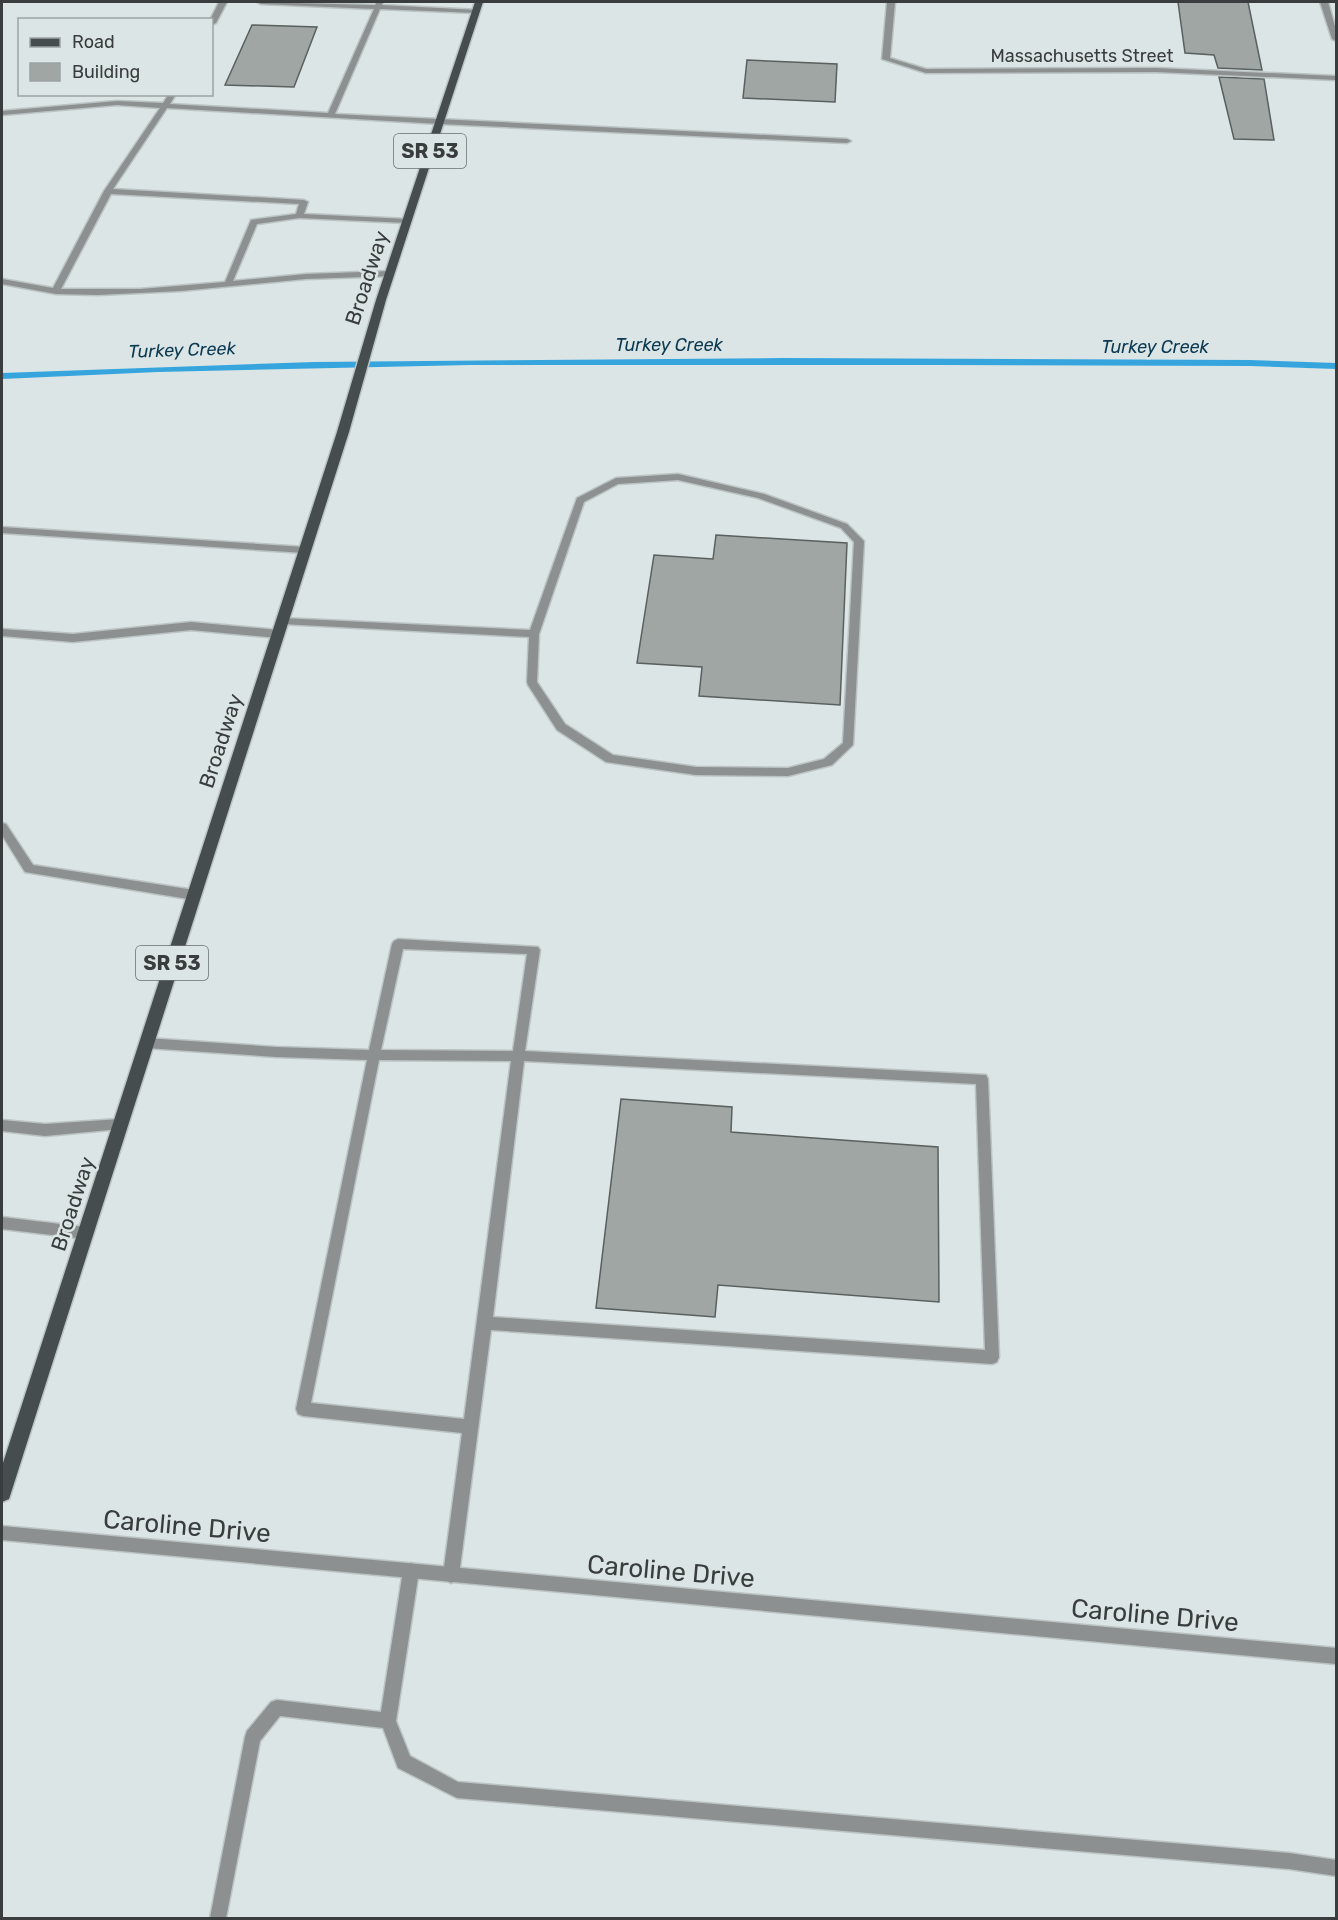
<svg xmlns="http://www.w3.org/2000/svg" width="1338" height="1920" font-family="Rubik,sans-serif">
<rect width="100%" height="100%" fill="#dce5e5"/>
<g fill="none" stroke-linecap="round" stroke-linejoin="round">
<!-- stream -->
<polygon fill="#36a5de" fill-rule="evenodd" points="782,358 1250,360 1336,363 1336,369 1250,366 938,365 470,365 158,372 2,379 2,373 314,362"/>
</g>
<!-- building -->
<g fill="#9fa6a3" stroke="#59605e" stroke-width="1.5">
<polygon points="1178,2 1248,2 1262,70 1218,68 1214,55 1185,53"/>
<polygon points="252,25 317,27 294,87 225,85"/>
<polygon points="747,60 837,64 835,102 743,98"/>
<polygon points="1219,77 1264,79 1274,140 1234,139"/>
<polygon points="716,535 847,543 840,705 699,696 702,667 637,663 654,555 713,559"/>
<polygon points="621,1099 732,1107 731,1132 938,1147 939,1302 718,1285 715,1317 596,1308"/>
</g>
<g fill="none" stroke-linecap="round" stroke-linejoin="round">
<defs>
<g id="lane">
<polygon points="219,2 227,2 216,23 212,25 210,20"/>
<path d="M257,2L375,5L377,2H383L382,5L478,10L480,11L476,13L380,9L335,114L847,139L851,141L847,143L440,124L167,108L113,189L304,200L308,202L304,214L407,219L411,221L407,223L299,218L257,224L233,281L306,274L390,271L394,274L393,276L306,279L181,291L98,295L56,294L2,284V279L53,288L104,191L160,108L117,105L2,115V111L117,101L163,103L169,94H176L170,104L328,113L374,9L261,4ZM111,194L299,204L296,214L251,220L225,282L140,289H61Z"/>
<path d="M678,474L764,494L847,524L864,541L853,745L832,765L788,776L696,775L606,762L557,730L528,685L527,682L529,637L282,624L277,621L282,618L530,630L577,498L616,478ZM678,480L758,498L841,528L854,542L843,743L824,759L788,768L696,767L613,755L565,724L537,682L539,634L584,502L618,484Z"/>
<polygon points="2,527 305,547 310,550 305,553 2,533"/>
<polygon points="191,622 278,630 283,634 278,638 191,630 73,642 2,636 2,629 73,634"/>
<polygon points="2,823 6,824 33,865 194,890 200,895 194,900 25,872 2,835"/>
<path d="M398,939L538,947L540,950L525,1051L986,1075L988,1079L999,1357L997,1362L992,1364L491,1330L459,1575L456,1580L451,1583L446,1580L443,1575L462,1433L303,1416L298,1414L296,1409L367,1060L276,1057L146,1048L142,1047L140,1043L142,1039L146,1038L276,1047L369,1050L392,944L394,941ZM403,949L527,954L513,1051L381,1050ZM379,1060L511,1061L464,1419L311,1403ZM524,1061L976,1084L985,1350L493,1317Z"/>
<polygon points="120,1119 125,1120 126,1124 125,1128 120,1129 45,1136 2,1131 2,1120 45,1124"/>
<polygon points="2,1217 85,1227 90,1229 92,1233 90,1237 85,1239 2,1229"/>
<polygon points="411,1563 416,1566 419,1571 396,1721 410,1756 458,1782 1289,1853 1336,1860 1336,1876 1289,1869 457,1798 398,1768 383,1728 280,1716 260,1741 226,1918 210,1918 245,1737 247,1731 271,1702 277,1700 381,1712 403,1571 406,1566"/>
</g>
<g id="street">
<polygon points="887,2 895,2 890,58 926,69 1156,68 1336,76 1336,80 1156,72 926,73 882,59"/>
<polygon points="1320,2 1328,2 1336,30 1336,41 1332,39"/>
<polygon points="2,1526 1336,1648 1336,1664 2,1540"/>
</g>
<polygon id="primary" points="475,2 483,2 386,300 349,432 11,1493 9,1499 2,1502 2,1466 337,432 376,300"/>
</defs>
<!-- lane casing -->
<use href="#lane" stroke="#bbc3c3" stroke-width="3"/>
<!-- street casing -->
<use href="#street" stroke="#bbc3c3" stroke-width="3"/>
<!-- primary casing -->
<use href="#primary" stroke="#bbc3c3" stroke-width="3"/>
<!-- lane -->
<use href="#lane" fill="#8c9091" fill-rule="evenodd"/>
<!-- street -->
<use href="#street" fill="#8c9091" fill-rule="evenodd"/>
<!-- primary -->
<use href="#primary" fill="#464d4e" fill-rule="evenodd"/>
</g>
<g text-anchor="middle" stroke-width="5" stroke-linejoin="round" paint-order="stroke">
<!-- far-street labels -->
<g font-size="18" fill="#393d3d" stroke="#dce5e5">
<text x="1082" y="62">Massachusetts Street</text>
</g>
<!-- far-water labels -->
<g font-size="18" font-style="italic" fill="#0a3951" stroke="#dce5e5">
<text x="669" y="351">Turkey Creek</text>
<text x="1155" y="353">Turkey Creek</text>
<text transform="translate(182 350) rotate(-2)" y="6">Turkey Creek</text>
</g>
<!-- shield labels -->
<g fill="#dce5e5" stroke="#6a6f6f" stroke-width="1.5">
<rect x="394" y="134" width="72" height="34" rx="4.5"/>
<rect x="136" y="946" width="72" height="34" rx="4.5"/>
</g>
<g font-size="20" font-weight="bold" fill="#393d3d">
<text x="430" y="158">SR 53</text>
<text x="172" y="970">SR 53</text>
</g>
<!-- street labels -->
<g font-size="21" fill="#393d3d" stroke="#dce5e5">
<text transform="translate(367 278) rotate(-72)" y="7">Broadway</text>
<text transform="translate(221 741) rotate(-72)" y="7">Broadway</text>
<text transform="translate(73 1204) rotate(-72)" y="7">Broadway</text>
</g>
<!-- near-street labels -->
<g font-size="26" fill="#393d3d" stroke="#dce5e5">
<text transform="translate(187 1526) rotate(5)" y="9">Caroline Drive</text>
<text transform="translate(671 1571) rotate(5)" y="9">Caroline Drive</text>
<text transform="translate(1155 1615) rotate(5)" y="9">Caroline Drive</text>
</g>
</g>
<!-- border -->
<rect width="1338" height="1920" fill="none" stroke="#393d3d" stroke-width="6"/>
<!-- legend -->
<rect x="18" y="18" width="195" height="78" fill="#dce5e5" stroke="#9ba2a2" stroke-width="1.5"/>
<rect x="30" y="38" width="30" height="9" fill="#464d4e" stroke="#9ba2a2" stroke-width="1.5"/>
<text x="72" y="48" font-size="18" fill="#393d3d">Road</text>
<rect x="30" y="63" width="30" height="18" fill="#9fa6a3" stroke="#9ba2a2" stroke-width="1.5"/>
<text x="72" y="78" font-size="18" fill="#393d3d">Building</text>
</svg>
